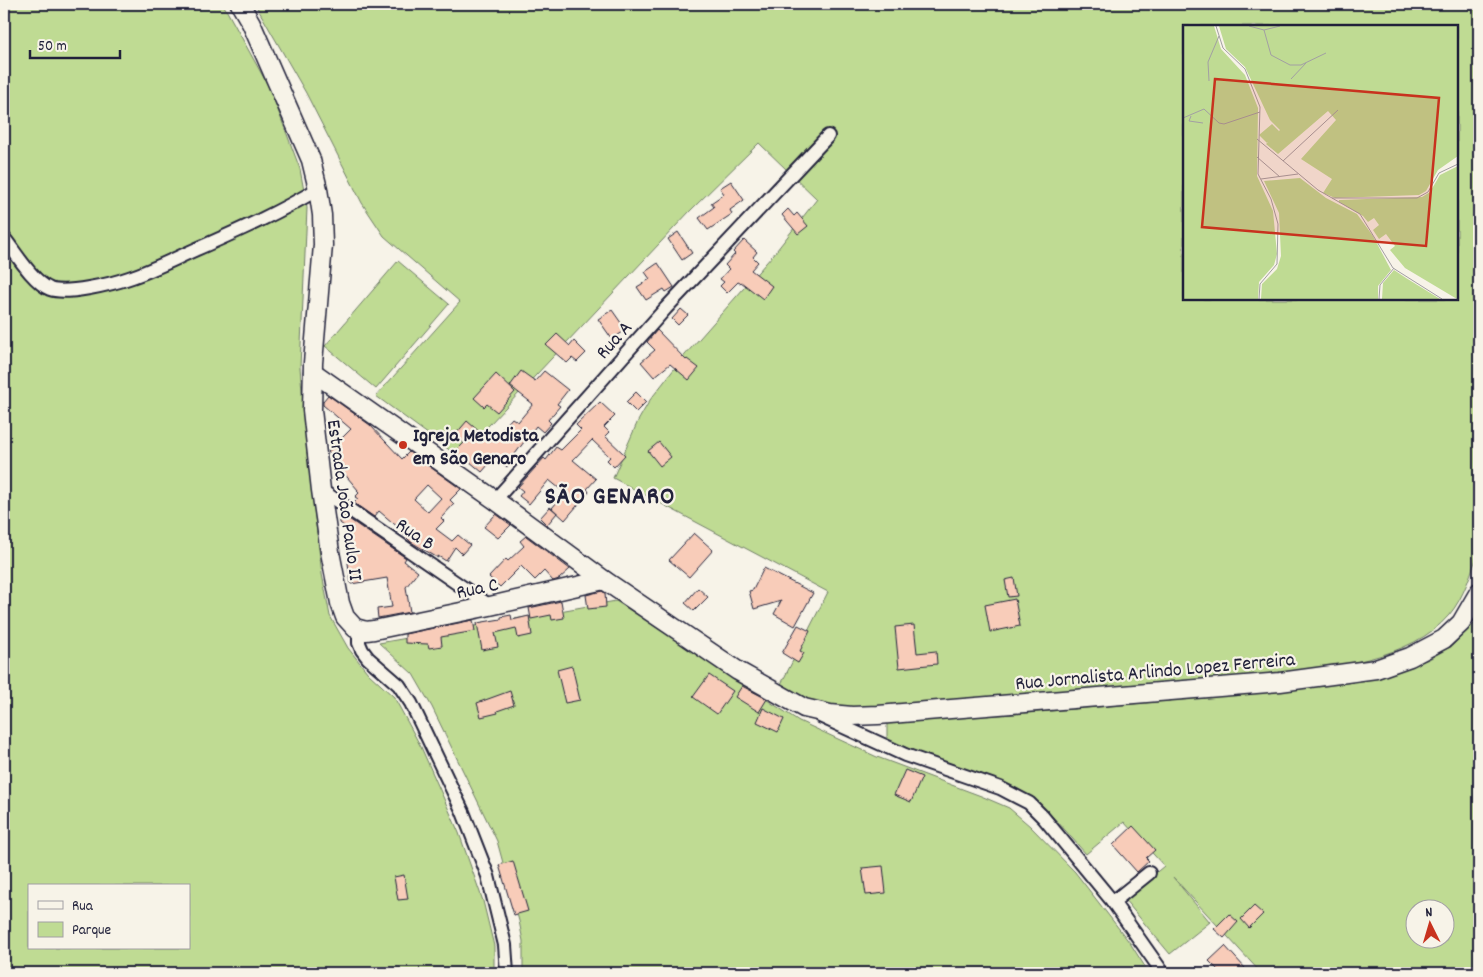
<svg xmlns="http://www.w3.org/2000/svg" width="1483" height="977" font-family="Dekko,sans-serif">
<rect width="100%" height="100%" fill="#f7f3e8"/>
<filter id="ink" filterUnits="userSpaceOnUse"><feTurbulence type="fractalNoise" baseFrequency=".02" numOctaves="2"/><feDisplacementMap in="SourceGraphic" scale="10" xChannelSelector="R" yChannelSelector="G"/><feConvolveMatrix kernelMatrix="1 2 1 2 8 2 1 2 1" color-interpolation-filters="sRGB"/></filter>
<g filter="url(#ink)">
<!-- green -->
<g fill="#bfdb93" stroke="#707e67" fill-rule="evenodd">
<path d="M4,4H223L270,89L300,169L307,208L300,367L307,450L322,574L330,616L348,648L368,673L394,697L421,747L459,833L483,901L494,946V973H4ZM29,886H189V948H29Z"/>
<path d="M255,4H1479V550C1472,570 1464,598 1449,615C1411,660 1334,666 1280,674L858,710L821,706L779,688L828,592L613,478L638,421L650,400L685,355L773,255L817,199L759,143L690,211L459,457L376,396L460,302L384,236L362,203L306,93ZM1184,26H1457V299H1184Z"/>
<polygon points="398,261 449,304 376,389 325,346"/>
<polygon points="616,601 799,721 877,757 981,796 1009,808 1030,826 1075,872 1130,943 1149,973 523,973 523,941 519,921 497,841 432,707 413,674 379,643"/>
<path d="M1479,616V973H1261L1173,877L1210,922L1170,954L1124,899L1164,866L1124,822L1086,854C1067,833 1049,809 1026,794C1006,780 981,776 959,768C934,760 911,750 887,739V721L1016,714L1259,693L1331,684L1397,671L1429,659L1452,646L1475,623ZM1416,910H1446V940H1416Z"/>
</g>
<!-- building -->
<g fill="#f8ccb9" stroke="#22223b" fill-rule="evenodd">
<polygon points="731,181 744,200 730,210 732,214 708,230 699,218 714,207 711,203 724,194 720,188"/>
<polygon points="788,209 794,216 797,213 808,226 798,234 782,215"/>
<polygon points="678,232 692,253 682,260 668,239"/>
<polygon points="744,240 757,252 753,257 758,262 751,270 772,286 763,299 741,282 740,283 738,282 727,293 720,286 724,282 720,279 729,269 725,265 735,254 733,252"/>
<polygon points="658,263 674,287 666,292 664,289 646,300 637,287 650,279 645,272"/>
<polygon points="681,309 688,315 678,325 672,319"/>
<polygon points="612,310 626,330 612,339 598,319"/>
<polygon points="657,330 686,360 687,359 699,368 689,380 670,364 654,377 641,362 655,350 647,342"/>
<polygon points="557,334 570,346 574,341 586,353 577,362 572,358 567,363 546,345"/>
<polygon points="521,371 535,381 544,371 568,390 557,404 560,406 548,420 551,423 543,432 536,426 512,458 514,459 507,467 495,457 482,472 469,461 464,466 451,456 464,443 455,435 467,421 491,442 512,418 518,422 533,404 510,386"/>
<polygon points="496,374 515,392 497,412 487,404 484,407 474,398"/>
<polygon points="636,392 646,402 636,412 626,402"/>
<path d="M328,395L370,425L402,459L409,452L461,489L450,500L454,504L441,518L444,521L436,529L452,541L458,535L470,545L462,554L455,547L446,561L438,556V558L411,542L404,535L406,534L379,511L374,517L354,503L358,499L355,497L359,493L357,491L358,490L342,471L344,469L328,452L351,429L323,405V401ZM427,485L441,498L428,512L414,499Z"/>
<polygon points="600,402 615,416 604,427 609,432 605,436 625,455 614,467 607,460 610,457 592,440 573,460 596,479 587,489 589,492 565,520 552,508 565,493 549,480 529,504 519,496 523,491 518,487 544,458 546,460 556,447 561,450 581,430 576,425"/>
<polygon points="659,442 671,457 660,466 648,451"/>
<polygon points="550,507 557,513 547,525 540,518"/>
<polygon points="340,513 406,558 404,561 418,572 406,587 410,612 378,618 377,609 392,607 387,578 351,584 348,563 353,556 351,542 343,537 349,530 340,523"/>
<polygon points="496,514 511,525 498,538 484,527"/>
<polygon points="694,533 713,550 689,577 669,560"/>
<polygon points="526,536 570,569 559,579 553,581 544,571 535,580 521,566 500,587 489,577 506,559 508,561 524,546 520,541"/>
<polygon points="764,568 813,593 795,626 774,614 781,601 754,609 749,591 753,590"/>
<polygon points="1014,578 1017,596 1008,597 1005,580"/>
<polygon points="698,588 708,597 694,611 685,603"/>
<polygon points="602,591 605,593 606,607 588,609 586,595"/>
<polygon points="1015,599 1020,626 990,632 985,605"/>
<polygon points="561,601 564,618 552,620 551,615 531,619 529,608"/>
<polygon points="511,615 512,620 529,616 532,635 518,638 516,628 495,633 498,647 482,650 477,623 501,619 501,617"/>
<polygon points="473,620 475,631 441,637 442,646 429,648 428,644 405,643 405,634"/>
<polygon points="798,625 810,631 800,651 804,653 798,663 782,653"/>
<polygon points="914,625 917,653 936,651 937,664 899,668 895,627"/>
<polygon points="572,666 580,700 565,703 557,670"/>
<polygon points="709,675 733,691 717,714 693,697"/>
<polygon points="742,686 767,699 759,712 735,697"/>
<polygon points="510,691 514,705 497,711 498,713 481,717 477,703"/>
<polygon points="763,708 784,719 778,732 757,722"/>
<polygon points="905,770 922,777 911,802 894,795"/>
<polygon points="1133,826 1155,850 1146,858 1149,861 1137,872 1113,845"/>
<polygon points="513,861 528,911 514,915 499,865"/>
<polygon points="883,866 886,893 866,895 862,868"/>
<polygon points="404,875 408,899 398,900 394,877"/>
<polygon points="1254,906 1263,914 1249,928 1241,919"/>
<polygon points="1229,914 1238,922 1224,938 1214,929"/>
<polygon points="1225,946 1245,968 1239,973 1221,973 1209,961"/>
</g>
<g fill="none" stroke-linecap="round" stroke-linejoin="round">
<defs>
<g id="street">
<path d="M4,238C15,252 33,282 50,289C66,295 112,284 129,278C153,270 176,258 199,248C240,230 280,212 318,189"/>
<polyline points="321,490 490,606"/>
<polyline points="495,500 666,308 828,136"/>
<polyline points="359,630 359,643 362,650 368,658 399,685 411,703 463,812 488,876 505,945 507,973"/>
<polyline points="820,716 905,755 1000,788 1029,803 1043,817 1113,902 1163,973"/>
<polyline points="1113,902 1149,873"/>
</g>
<g id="secondary">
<polyline points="240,4 251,23 311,160 318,189 322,215 323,245 313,363 312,410 321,490 330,552 340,603 345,617 355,628 366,631 374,630 490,606 604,580"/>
<polyline points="313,372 495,500 604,580 738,671 804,708 830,714 852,716 878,715 1280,682 1376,669 1410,657 1444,639 1461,623 1479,592"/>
</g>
</defs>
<!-- street casing -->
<use href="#street" stroke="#22223b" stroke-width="16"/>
<!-- secondary casing -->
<use href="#secondary" stroke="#22223b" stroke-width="21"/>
<!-- street -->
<use href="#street" stroke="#f7f3e8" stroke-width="12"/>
<!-- secondary -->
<use href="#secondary" stroke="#f7f3e8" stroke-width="18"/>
</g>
</g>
<!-- markers -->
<circle fill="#c8321e" stroke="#f7f3e8" stroke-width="2" cx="403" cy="445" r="5"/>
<g text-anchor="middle" stroke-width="4.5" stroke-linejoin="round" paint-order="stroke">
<!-- street labels -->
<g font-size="20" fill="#22223b" stroke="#f7f3e8">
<text transform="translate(613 339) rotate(-48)" y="7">Rua A</text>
<text transform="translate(346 500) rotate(82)" y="7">Estrada João Paulo II</text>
<text transform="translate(416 533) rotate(34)" y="7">Rua B</text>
<text transform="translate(477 587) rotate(-12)" y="7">Rua C</text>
<text transform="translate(1155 670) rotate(-5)" y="7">Rua Jornalista Arlindo Lopez Ferreira</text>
</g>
<!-- poi labels -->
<g font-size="20" font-weight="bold" fill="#22223b" stroke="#f7f3e8" text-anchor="start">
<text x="413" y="441">Igreja Metodista<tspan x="413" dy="23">em São Genaro</tspan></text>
</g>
<!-- district labels -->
<g font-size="25" font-weight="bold" letter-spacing="1" fill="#22223b" stroke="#f7f3e8">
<text x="610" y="503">SÃO GENARO</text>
</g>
</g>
<!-- overview -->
<g transform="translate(1183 25)">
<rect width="275" height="275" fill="#f7f3e8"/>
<path d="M0,1H31L38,24L62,50L75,83L74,151L90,186L94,229L91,240L76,257L75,274H0ZM36,1H275V131L255,145L243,166L236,170L152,173L140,168L149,154L118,134L153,95L145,86L95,129L83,119L97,105L87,95L62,42L43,24ZM89,99L96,106L84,118L76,110ZM275,141V274H274L222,243L207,225L212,221L203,209L196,214L190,205L196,200L191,193L185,197L180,191L156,177V175L239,172L247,167L257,150ZM117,153L143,173L174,189L190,211L208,245L195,261V274H78L79,259L94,244L98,231L96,188L81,156ZM211,245L223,253L257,274H199L200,258Z" fill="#bfdb93"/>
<path fill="none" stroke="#a29fa3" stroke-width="1" d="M33,1L40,23L62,44L77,82L75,149L88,174L95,199L94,239L77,259L76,274M66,1L81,5L97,1M81,5L88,30L107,40H118L143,28M108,54L123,38M26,56L25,37L36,11M8,91L6,96L20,98M0,93L21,84L36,98L41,99L77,87M74,114L135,165L177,189L210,243L259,274M74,132L97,152M100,136L155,85M78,154L115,149M149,173H234L245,167L256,148L275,139M196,274L197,260L211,243"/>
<path fill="#c8321e" fill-opacity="0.15" stroke="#c8321e" stroke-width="2.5" d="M32,54L256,73L243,221L19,202Z"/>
<rect width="275" height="275" fill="none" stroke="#22223b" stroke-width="2.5"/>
</g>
<!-- margin -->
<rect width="1483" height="977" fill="none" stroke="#f7f3e8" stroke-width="20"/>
<rect x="10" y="10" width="1463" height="957" fill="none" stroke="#22223b" stroke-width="2" filter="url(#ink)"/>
<!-- legend -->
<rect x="28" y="884" width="162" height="65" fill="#f7f3e8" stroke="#a29fa3"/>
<rect x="38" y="901" width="25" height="8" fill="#f7f3e8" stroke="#a29fa3"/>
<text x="72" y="910" font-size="15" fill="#22223b">Rua</text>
<rect x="38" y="922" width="25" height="15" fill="#bfdb93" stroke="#a29fa3"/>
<text x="72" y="934" font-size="15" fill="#22223b">Parque</text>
<!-- north arrow -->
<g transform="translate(1430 924) rotate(355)"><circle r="24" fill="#f7f3e8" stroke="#a29fa3"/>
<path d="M0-4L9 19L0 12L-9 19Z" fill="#c8321e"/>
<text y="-8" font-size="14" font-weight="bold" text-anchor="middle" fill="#22223b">N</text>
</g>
<!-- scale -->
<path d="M30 50v8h90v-8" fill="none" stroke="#22223b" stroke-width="2.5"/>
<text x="38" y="50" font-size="15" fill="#22223b" stroke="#f7f3e8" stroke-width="4" paint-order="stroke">50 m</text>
</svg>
